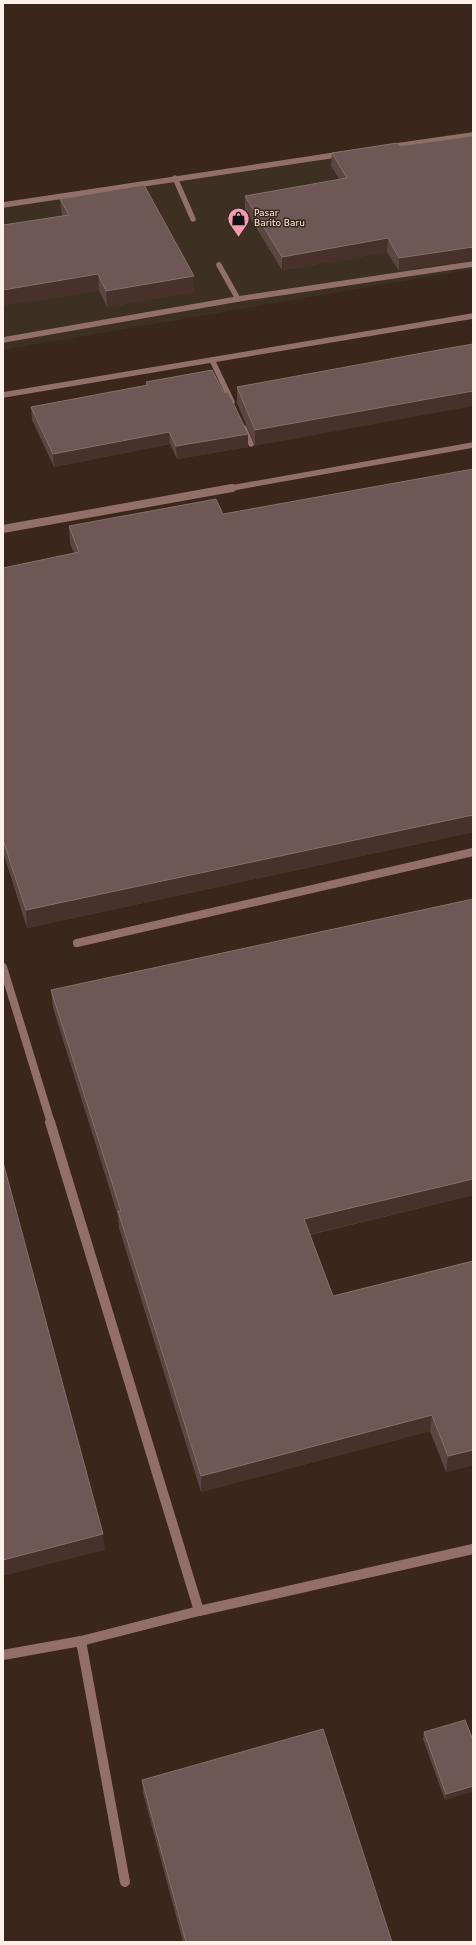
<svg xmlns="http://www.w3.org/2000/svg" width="476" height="1945" font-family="'DejaVu Sans',sans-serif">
<rect width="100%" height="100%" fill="#3a261a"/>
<!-- commercial -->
<polygon fill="#3d3022" points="473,131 473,269 3,350 3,206"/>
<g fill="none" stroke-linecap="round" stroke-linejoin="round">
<!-- lane-far2 -->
<g stroke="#936f6a" stroke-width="5.5">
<polyline points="389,147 473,135"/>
<polyline points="175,178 193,219"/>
<polyline points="3,205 342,154"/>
<polyline points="219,265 238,299"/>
<polyline points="3,340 238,299 473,264"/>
<polyline points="212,360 232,402"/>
<polyline points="3,395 473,316"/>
<polyline points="244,428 251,444"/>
<polyline points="226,489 473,445"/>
</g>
<!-- lane-far1 -->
<g stroke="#936f6a" stroke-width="8">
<polyline points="3,529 232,488"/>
<polyline points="77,943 473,852"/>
<polyline points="3,967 51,1123"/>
</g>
<!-- lane -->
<g stroke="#936f6a" stroke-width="10">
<polyline points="50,1122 199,1611 473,1549"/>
<polyline points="81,1641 125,1882"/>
<polyline points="3,1655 81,1641 199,1611"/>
</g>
</g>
<!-- wall -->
<g fill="#5c4542">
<polygon points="473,136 399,271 387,252 282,270 245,209 245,196 340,180 331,166 332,153 400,146"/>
<polygon points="60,199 194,292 107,307 62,215"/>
<polygon points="444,349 255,446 237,403 237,387"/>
<polygon points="146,382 248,447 177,459 170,444 54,467 32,420 31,407 146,385"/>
<polygon points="473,469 473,832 27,928 3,852 3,568 74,553 70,544 69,526 223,514"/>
<polygon points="473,899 473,1195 310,1235 333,1296 473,1465 446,1472 430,1431 201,1492 119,1228 118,1216 53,1008 51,990"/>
<polygon points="424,1732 473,1740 473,1791 445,1800 423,1739"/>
<polygon points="142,1780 392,1942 183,1942 143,1793"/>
</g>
<!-- shaded-wall -->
<g fill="#47312a">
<polygon points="388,238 387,252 282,270 282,257"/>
<polygon points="473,247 473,260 399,271 399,258"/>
<polygon points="98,274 99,291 3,306 3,290"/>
<polygon points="194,276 194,292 107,307 106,291"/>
<polygon points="473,391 473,406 255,446 255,430"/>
<polygon points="169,432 170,444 54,467 53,454"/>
<polygon points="248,434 248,447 177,459 176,446"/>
<polygon points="473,815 473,832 27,928 26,910"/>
<polygon points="473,1179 473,1195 303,1236 304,1219"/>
<polygon points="432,1415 430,1431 201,1492 201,1476"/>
<polygon points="473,1450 473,1465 446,1472 448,1456"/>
<polygon points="103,1534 105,1550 3,1576 3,1560"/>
<polygon points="473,1786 473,1791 445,1800 446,1794"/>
</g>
<!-- building -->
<g fill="#6e5754" stroke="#84706b">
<polygon points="473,136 473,247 399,258 388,238 282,257 245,196 347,178 332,153 397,143 400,146"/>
<polygon points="144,185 194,276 106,291 98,274 3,290 3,225 69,215 60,199"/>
<polygon points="473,344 473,391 255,430 237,387 444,349"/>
<polygon points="212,370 224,393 228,392 248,434 176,446 169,432 53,454 31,407 148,385 146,382"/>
<polygon points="473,469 473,815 26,910 3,840 3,568 79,552 69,526 216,499 223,514"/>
<polygon points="473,899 473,1179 304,1219 333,1296 473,1261 473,1450 448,1456 432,1415 201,1476 118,1211 121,1211 51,990"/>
<polygon points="3,1162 103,1534 3,1560"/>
<polygon points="465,1720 473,1740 473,1786 446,1794 424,1732"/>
<polygon points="323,1729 392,1942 186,1942 142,1780"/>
</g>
<!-- icons -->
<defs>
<symbol id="shop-pin" viewBox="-11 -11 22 30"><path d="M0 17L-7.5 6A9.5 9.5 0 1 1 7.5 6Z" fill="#f29aaf" stroke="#3a261a"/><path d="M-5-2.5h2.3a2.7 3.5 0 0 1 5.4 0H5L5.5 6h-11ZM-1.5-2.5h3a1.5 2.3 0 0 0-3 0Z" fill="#111"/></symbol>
</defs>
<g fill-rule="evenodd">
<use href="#shop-pin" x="226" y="206" width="25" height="34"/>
</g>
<g text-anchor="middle" stroke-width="3" stroke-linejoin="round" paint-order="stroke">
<!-- far-poi labels -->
<g font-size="9" fill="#fff1e9" stroke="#3a261a" text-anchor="start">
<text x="254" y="216">Pasar<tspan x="254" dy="10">Barito Baru</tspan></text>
</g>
</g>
<!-- border -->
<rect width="476" height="1945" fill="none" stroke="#fff1e9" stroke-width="8"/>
</svg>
